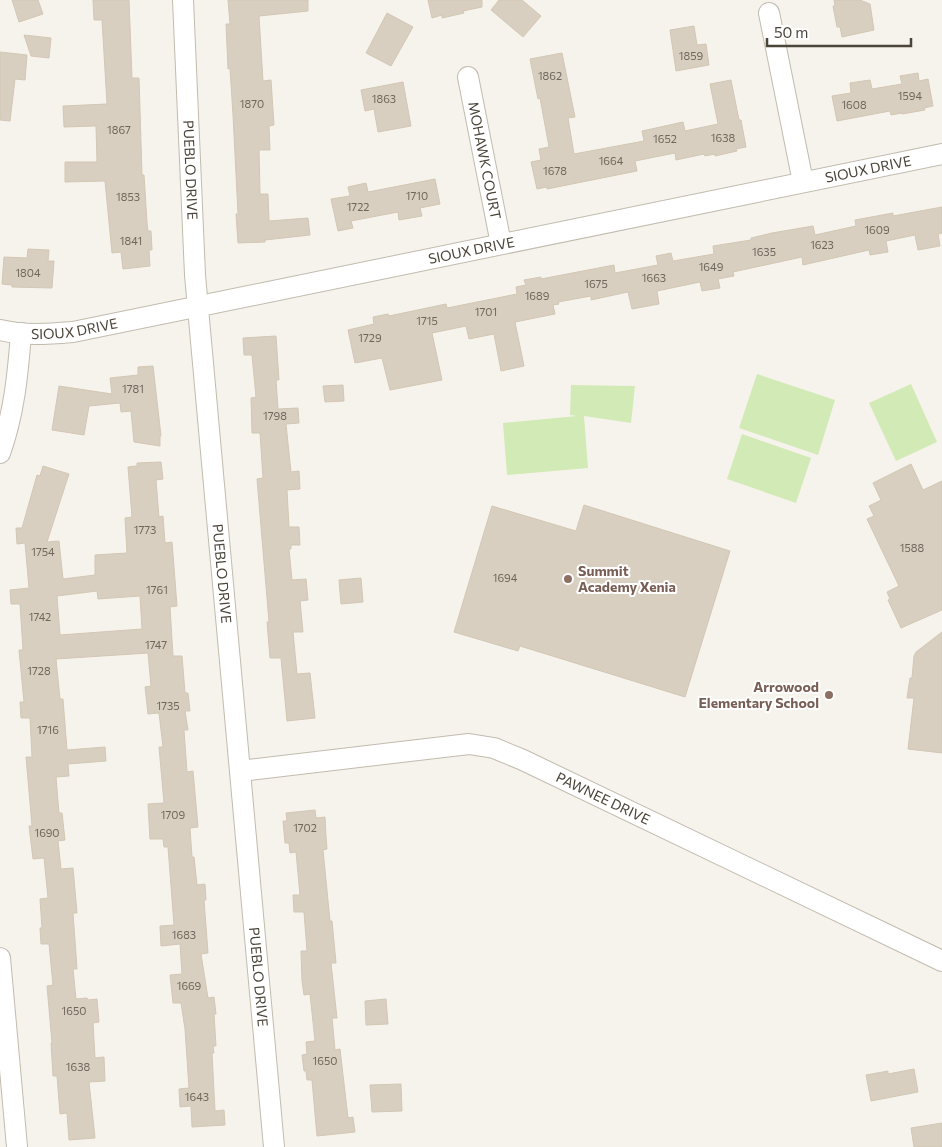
<svg xmlns="http://www.w3.org/2000/svg" width="942" height="1147" font-family="Commissioner,sans-serif">
<rect width="100%" height="100%" fill="#f6f3ec"/>
<!-- green -->
<g fill="#d2eab5">
<polygon points="757,374 835,400 818,455 739,428"/>
<polygon points="911,384 937,442 896,461 869,403"/>
<polygon points="571,385 635,386 631,423 584,416 588,468 507,475 503,423 577,416 570,415"/>
<polygon points="742,434 811,458 796,503 727,479"/>
</g>
<!-- building -->
<g fill="#d8cfc1" stroke="#d3c7b4" fill-rule="evenodd">
<polygon points="12,0 38,0 43,14 19,22"/>
<polygon points="93,0 129,0 132,78 139,78 142,175 144,175 147,223 148,231 151,231 152,250 149,250 150,266 123,269 121,252 112,253 105,181 65,182 65,162 97,162 96,126 64,127 63,106 107,104 102,20 94,20"/>
<polygon points="228,0 308,0 308,11 259,16 263,81 271,80 274,125 269,126 270,150 259,150 260,194 268,194 269,221 308,218 310,235 265,240 265,242 238,243 236,214 238,214 233,115 230,68 228,69 226,24 230,24"/>
<polygon points="428,0 482,0 482,7 463,11 464,13 442,18 442,15 432,18"/>
<polygon points="499,0 522,0 541,16 523,37 491,10"/>
<polygon points="834,0 860,0 870,4 874,30 842,37 840,27 837,27 833,6 835,6"/>
<polygon points="387,13 413,27 391,66 366,53"/>
<polygon points="694,26 697,45 706,44 709,65 676,71 670,30"/>
<polygon points="24,35 51,38 49,58 31,56"/>
<polygon points="0,52 27,55 25,80 15,79 10,121 0,120"/>
<polygon points="562,53 575,117 568,118 574,154 644,141 642,131 683,122 685,131 718,124 710,84 731,80 739,120 741,120 746,147 736,149 737,151 715,156 715,154 705,156 704,154 676,160 675,153 635,161 637,171 547,189 547,187 537,189 531,162 541,160 539,149 549,147 540,98 538,99 530,59"/>
<polygon points="918,73 919,81 928,79 933,106 924,108 925,110 902,114 902,113 891,115 890,111 837,121 832,96 851,93 850,83 870,80 872,89 902,84 900,76"/>
<polygon points="403,82 411,126 378,132 374,109 365,111 361,90"/>
<polygon points="435,179 440,204 420,208 422,216 399,220 398,212 351,221 353,228 338,231 331,199 350,196 348,187 366,183 368,192"/>
<polygon points="942,207 942,233 938,234 940,246 918,250 915,235 886,241 888,252 870,255 869,250 803,265 802,257 733,272 734,276 718,279 720,288 702,291 700,282 657,291 659,304 632,309 628,292 591,300 591,296 558,302 559,304 553,305 555,314 515,322 524,366 501,371 494,334 469,339 466,326 432,333 442,380 390,390 382,358 355,363 348,330 374,324 373,317 388,314 389,316 446,304 447,308 517,294 516,287 526,285 524,280 541,277 541,279 614,265 615,273 658,265 656,256 671,253 673,261 714,254 713,246 751,240 751,238 772,233 813,226 815,235 856,226 855,220 893,213 893,216"/>
<polygon points="28,249 49,250 48,261 54,261 52,288 12,287 12,285 2,284 4,257 27,258"/>
<polygon points="276,336 279,380 276,380 278,409 298,408 299,423 286,424 291,472 299,471 300,489 287,490 289,527 299,527 300,545 291,545 291,549 289,549 292,580 306,579 308,600 300,601 303,632 293,632 297,674 310,673 315,718 287,721 281,658 270,658 267,622 269,622 257,479 263,478 260,433 252,433 251,398 256,397 252,355 244,355 243,338"/>
<polygon points="153,366 161,436 160,436 160,446 134,442 131,411 121,412 120,403 89,406 84,435 52,430 59,386 112,394 110,378 138,375 138,367"/>
<polygon points="343,385 344,401 325,402 323,386"/>
<path d="M161,462L163,479L156,480L159,517L163,516L165,543L172,542L177,606L170,607L173,656H182L185,693H188L190,711H185L188,730H184L187,772L193,771L198,827L190,828L192,857H194L197,885L205,884L206,900H204L208,953L201,954L208,998L214,997L216,1014H214L216,1046H213L214,1053H212L215,1111L224,1110L225,1125L192,1127L191,1106L180,1107L179,1089L189,1088L185,1029L181,1003H173L170,975L182,974L180,944L161,946L160,926L174,925L168,847H164L163,839H150L148,804L164,803L159,747H163L159,713L148,714L145,687L151,686L148,653L56,659L60,699H63L67,750L105,747L106,761L68,764L69,776L56,777L59,813H62L65,840L58,841L61,869L73,868L77,913H73L77,969H73L76,999L87,998L88,1000L97,999L99,1022L93,1023L95,1058L104,1057L105,1081L89,1082L95,1138L69,1140L67,1113L60,1114L57,1076H53L51,1043H52L47,986L53,985L49,944H41L40,928H42L40,899L48,898L44,858L33,859L29,826H32L26,757H32L30,718H21L20,702H24L19,650H23L20,604H11L10,590L29,588L25,543L17,544L16,528H22L37,475L40,476L43,466L69,474L47,542L59,541L63,579L95,575V555L127,553L125,518L132,517L128,467L137,466V463ZM97,591L98,599L140,596L142,629L60,635L57,596Z"/>
<polygon points="911,464 923,490 942,481 942,610 901,628 888,600 890,599 887,592 899,586 867,519 874,516 869,506 881,500 873,483"/>
<polygon points="584,505 730,551 685,697 520,646 518,651 454,632 492,506 576,531"/>
<polygon points="361,578 363,602 341,604 339,580"/>
<polygon points="942,632 942,753 908,749 914,698 907,698 910,678 912,678 914,656 916,652"/>
<polygon points="315,810 316,818 325,817 326,836 327,849 323,850 330,921 332,921 336,963 331,963 337,1018 332,1018 335,1050 340,1049 348,1118 353,1117 355,1132 317,1136 312,1080 307,1080 306,1071 304,1071 302,1055 307,1054 306,1042 315,1041 310,994 304,995 302,981 301,951 307,951 304,912 294,912 293,895 300,895 296,852 290,853 289,843 285,843 283,821 287,821 286,813"/>
<polygon points="386,999 388,1024 366,1025 365,1001"/>
<polygon points="914,1069 918,1092 871,1101 866,1075 888,1071 888,1074"/>
<polygon points="401,1084 402,1111 372,1112 370,1085"/>
<polygon points="942,1123 942,1147 914,1147 911,1128"/>
</g>
<g fill="none" stroke-linecap="round" stroke-linejoin="round">
<defs>
<g id="street">
<path id="s1" d="M183,0L195,275L274,1147"/>
<polyline points="769,13 803,182"/>
<path id="s2" d="M468,77L501,244"/>
<path id="s3" d="M0,330C24,336 49,334 73,332L942,154"/>
<path d="M0,453C14,414 18,374 21,333"/>
<path id="s4" d="M240,771L469,744L494,748L523,760L942,961"/>
<polyline points="0,958 17,1147"/>
</g>
</defs>
<!-- street casing -->
<use href="#street" stroke="#c2bbae" stroke-width="22"/>
<!-- street -->
<use href="#street" stroke="#fff" stroke-width="20"/>
</g>
<!-- markers -->
<g fill="#8d6e63" stroke="#fff" stroke-width="2">
<circle cx="568" cy="579" r="5"/>
<circle cx="829" cy="695" r="5"/>
</g>
<g text-anchor="middle" stroke-width="4" stroke-linejoin="round" paint-order="stroke">
<!-- number labels -->
<g font-size="11" fill="#6e675b">
<text x="691" y="60">1859</text>
<text x="550" y="80">1862</text>
<text x="910" y="100">1594</text>
<text x="384" y="103">1863</text>
<text x="252" y="108">1870</text>
<text x="854" y="109">1608</text>
<text x="119" y="134">1867</text>
<text x="723" y="142">1638</text>
<text x="665" y="143">1652</text>
<text x="611" y="165">1664</text>
<text x="555" y="175">1678</text>
<text x="417" y="200">1710</text>
<text x="128" y="201">1853</text>
<text x="358" y="211">1722</text>
<text x="877" y="234">1609</text>
<text x="131" y="245">1841</text>
<text x="822" y="249">1623</text>
<text x="764" y="256">1635</text>
<text x="711" y="271">1649</text>
<text x="28" y="277">1804</text>
<text x="654" y="282">1663</text>
<text x="596" y="288">1675</text>
<text x="537" y="300">1689</text>
<text x="486" y="316">1701</text>
<text x="427" y="325">1715</text>
<text x="370" y="342">1729</text>
<text x="133" y="393">1781</text>
<text x="275" y="420">1798</text>
<text x="145" y="534">1773</text>
<text x="912" y="552">1588</text>
<text x="43" y="556">1754</text>
<text x="505" y="582">1694</text>
<text x="157" y="594">1761</text>
<text x="40" y="621">1742</text>
<text x="156" y="649">1747</text>
<text x="39" y="675">1728</text>
<text x="168" y="710">1735</text>
<text x="48" y="734">1716</text>
<text x="173" y="819">1709</text>
<text x="305" y="832">1702</text>
<text x="47" y="837">1690</text>
<text x="184" y="939">1683</text>
<text x="189" y="990">1669</text>
<text x="74" y="1015">1650</text>
<text x="325" y="1065">1650</text>
<text x="78" y="1071">1638</text>
<text x="197" y="1101">1643</text>
</g>
<!-- street labels -->
<g font-size="14" fill="#4b4439" stroke="#fff">
<text dy="5" stroke="none"><textPath href="#s2" startOffset="85">MOHAWK COURT</textPath></text>
<text dy="5" stroke="none"><textPath href="#s3" startOffset="885">SIOUX DRIVE</textPath></text>
<text dy="5" stroke="none"><textPath href="#s1" startOffset="170">PUEBLO DRIVE</textPath></text>
<text dy="5" stroke="none"><textPath href="#s3" startOffset="480">SIOUX DRIVE</textPath></text>
<text dy="5" stroke="none"><textPath href="#s3" startOffset="75">SIOUX DRIVE</textPath></text>
<text dy="5" stroke="none"><textPath href="#s1" startOffset="575">PUEBLO DRIVE</textPath></text>
<text dy="5" stroke="none"><textPath href="#s4" startOffset="376">PAWNEE DRIVE</textPath></text>
<text dy="5" stroke="none"><textPath href="#s1" startOffset="980">PUEBLO DRIVE</textPath></text>
</g>
<!-- education labels -->
<g font-size="14" font-weight="bold" fill="#785e54" stroke="#fff" text-anchor="start">
<text x="578" y="576">Summit<tspan x="578" dy="16">Academy Xenia</tspan></text>
<text x="819" y="692" text-anchor="end">Arrowood<tspan x="819" dy="16">Elementary School</tspan></text>
</g>
</g>
<!-- scale -->
<path d="M767 38v8h144v-8" fill="none" stroke="#4b4439" stroke-width="2.5"/>
<text x="774" y="38" font-size="15" fill="#4b4439" stroke="#ffffff" stroke-width="4" paint-order="stroke">50 m</text>
</svg>
